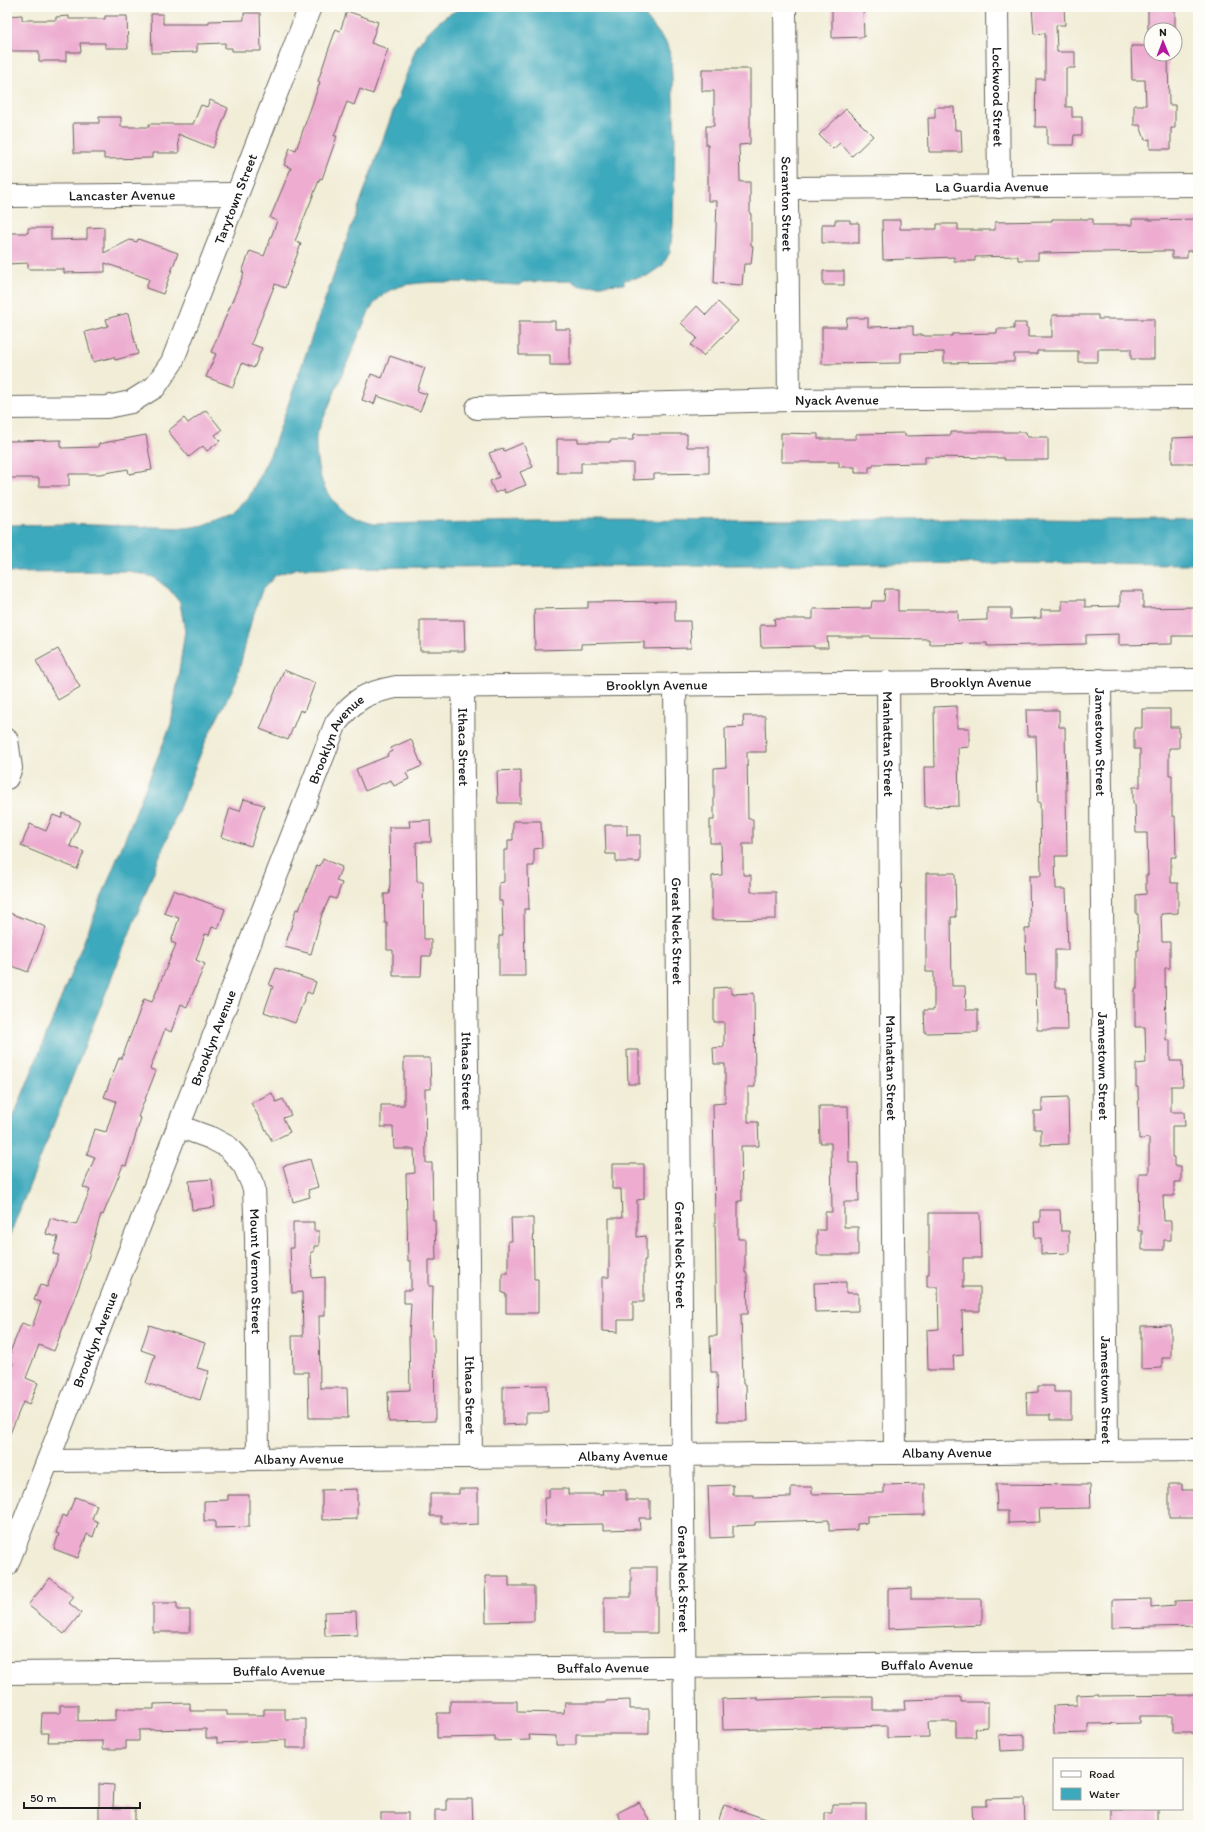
<svg xmlns="http://www.w3.org/2000/svg" width="1205" height="1832" font-family="Itim,sans-serif">
<rect width="100%" height="100%" fill="#fdfcf7"/>
<filter id="ink" filterUnits="userSpaceOnUse"><feTurbulence type="fractalNoise" baseFrequency=".025" numOctaves="2"/><feDisplacementMap in="SourceGraphic" scale="8" xChannelSelector="R" yChannelSelector="G"/><feConvolveMatrix kernelMatrix="1 2 1 2 8 2 1 2 1" color-interpolation-filters="sRGB"/></filter>
<filter id="wash" filterUnits="userSpaceOnUse"><feTurbulence type="fractalNoise" baseFrequency=".012" numOctaves="4" result="noise"/><feDisplacementMap in="SourceGraphic" scale="16" xChannelSelector="R" yChannelSelector="G"/><feGaussianBlur stdDeviation="0.9" result="paint"/><feColorMatrix in="noise" values="0 0 0 0 0 0 0 0 0 0 0 0 0 0 0 0 0 1.4 0 .05"/><feComposite in="paint" operator="in"/></filter>
<g filter="url(#wash)">
<rect width="100%" height="100%" fill="#f1edd7"/>
<!-- water -->
<path fill="#3ca9bc" stroke="#2c626c" d="M465,7H627L642,12L666,42L671,57L675,138L673,226L670,252L663,265L647,276L624,280V284L580,286L572,281L523,282L519,285C490,284 417,277 393,289C383,293 377,300 370,309L316,436C315,468 322,501 353,517C360,520 367,522 374,524L586,520L805,521L959,518L1121,520L1198,518V564L1017,563L298,568L276,575L262,590L251,622L236,682L206,740L7,1242V1133L171,724L185,631L180,603L169,589L153,577L129,571L7,572V525L66,524L187,528L203,525L232,514L248,499L271,453L323,305L416,48C429,29 442,15 465,7Z"/>
<g id="blocks">
<!-- building -->
<g fill="#edacd0">
<polygon points="832,7 863,7 864,37 832,38"/>
<polygon points="1032,7 1064,7 1065,25 1056,25 1057,52 1075,52 1075,68 1066,68 1066,107 1072,107 1072,117 1082,117 1082,135 1074,135 1073,145 1047,145 1047,127 1035,127 1036,79 1045,79 1045,33 1034,34"/>
<rect x="1148" y="7" width="27" height="23"/>
<polygon points="347,11 378,22 371,43 388,49 373,94 360,89 354,105 347,102 334,136 337,136 322,179 320,178 295,241 301,244 285,288 275,284 251,344 262,348 254,368 242,363 233,387 206,377 216,354 211,352 244,273 242,272 250,251 264,256 277,221 270,218 291,168 284,165 290,148 296,150 320,82 318,81 327,54 336,29 340,31"/>
<polygon points="244,13 260,13 261,51 232,51 232,48 225,48 225,43 197,44 197,52 152,53 151,14 163,14 163,24 209,24 209,21 244,20"/>
<polygon points="22,15 22,20 56,20 56,17 69,16 69,19 105,19 105,16 127,16 128,48 105,48 105,43 80,43 81,52 66,52 66,61 39,61 39,51 7,51 7,16"/>
<polygon points="1131,46 1151,46 1151,54 1168,54 1169,105 1175,105 1175,128 1171,128 1171,149 1150,149 1150,139 1145,140 1140,125 1134,125 1134,105 1146,105 1145,80 1132,80"/>
<polygon points="702,69 750,69 750,144 739,145 740,182 750,182 750,214 751,214 751,245 753,246 751,264 744,264 742,285 714,283 717,201 708,201 708,145 706,145 706,126 714,126 714,91 702,91"/>
<polygon points="210,100 228,108 213,148 178,134 179,153 152,153 152,158 104,159 104,153 74,153 73,123 99,123 99,117 121,117 121,127 149,127 149,124 193,124 201,105 207,107"/>
<polygon points="935,107 954,107 955,130 961,130 962,152 929,152 928,118 935,118"/>
<polygon points="846,109 873,136 852,156 840,143 833,149 819,135"/>
<polygon points="1052,219 1093,219 1093,225 1132,225 1132,219 1149,219 1149,220 1198,219 1198,251 1187,251 1187,258 1172,258 1172,251 1163,251 1038,253 1038,260 1018,260 1018,256 975,257 975,261 954,261 954,257 883,260 882,220 900,220 900,229 937,229 937,224 958,224 958,230 995,230 995,222 1052,221"/>
<polygon points="835,220 850,220 850,223 859,223 859,243 822,243 822,224 835,224"/>
<polygon points="104,227 104,253 130,240 137,242 138,239 178,253 163,294 146,288 149,279 105,263 105,272 64,273 64,269 28,269 28,263 7,264 7,233 28,233 28,228 51,228 51,240 87,239 87,228"/>
<rect x="823" y="271" width="21" height="14"/>
<polygon points="718,302 738,321 703,356 691,345 697,338 681,323 697,306 706,315"/>
<polygon points="128,313 138,354 115,360 114,357 93,362 85,332 108,326 106,319"/>
<polygon points="1052,315 1098,315 1098,319 1154,319 1154,359 1131,359 1131,349 1098,349 1098,362 1078,362 1078,351 1037,351 1037,354 1014,354 1014,362 944,363 944,352 901,353 901,363 822,364 822,327 846,327 847,318 868,318 868,327 913,326 913,335 923,335 924,336 952,336 952,334 997,333 997,329 1014,329 1014,323 1026,323 1026,328 1028,328 1028,337 1052,337"/>
<polygon points="519,321 555,321 555,329 570,329 570,365 550,365 550,355 519,355"/>
<polygon points="390,356 425,368 417,391 427,394 420,411 377,396 374,404 362,400 371,374 382,378"/>
<polygon points="206,410 222,430 215,435 220,441 207,451 203,446 189,457 168,431 184,418 188,423"/>
<polygon points="951,432 1026,432 1027,437 1048,437 1048,460 1004,460 1004,458 925,457 925,463 873,464 873,467 869,467 869,473 855,473 855,467 839,467 839,462 781,462 781,433 818,434 818,439 856,439 856,434 905,433 905,436 951,435"/>
<polygon points="634,434 687,434 687,447 709,447 709,473 654,474 654,479 633,480 633,463 581,463 581,473 557,473 557,439 578,439 578,442 610,442 610,440 633,440"/>
<polygon points="146,435 152,470 129,474 128,469 100,474 69,474 69,486 39,486 39,478 7,478 8,441 61,440 61,448 99,447 98,444"/>
<polygon points="1198,437 1198,463 1172,463 1172,438"/>
<polygon points="523,443 533,467 520,472 526,485 505,493 504,489 495,493 490,481 499,477 489,453 503,448 504,451"/>
<polygon points="885,589 898,589 898,611 958,611 958,621 987,620 987,608 1011,608 1011,619 1041,618 1041,610 1062,610 1062,600 1085,600 1085,607 1120,606 1120,591 1143,591 1143,608 1195,607 1195,636 1172,636 1172,644 1119,645 1119,634 1086,635 1086,644 987,646 987,643 929,644 929,639 871,638 871,637 827,637 828,648 814,648 814,646 761,647 760,625 775,625 774,619 813,619 813,609 871,608 872,601 884,601"/>
<polygon points="675,601 675,621 690,621 691,648 644,649 644,642 581,644 581,649 535,650 534,609 588,608 588,602"/>
<polygon points="420,620 464,620 465,651 420,651"/>
<polygon points="58,649 80,687 58,700 36,661"/>
<polygon points="284,670 315,683 304,712 300,710 288,740 260,729"/>
<polygon points="957,706 957,728 969,728 969,747 958,748 959,806 925,807 924,767 935,767 934,707"/>
<polygon points="1142,709 1170,709 1170,727 1179,727 1179,748 1169,748 1169,775 1172,775 1172,816 1175,816 1176,857 1171,857 1171,883 1178,883 1178,913 1161,914 1162,942 1170,942 1170,968 1165,968 1166,1040 1170,1040 1170,1061 1182,1061 1183,1086 1171,1086 1171,1112 1184,1112 1185,1126 1172,1126 1172,1157 1174,1157 1174,1166 1181,1166 1181,1182 1174,1182 1174,1196 1163,1196 1164,1221 1171,1221 1171,1240 1164,1240 1164,1250 1142,1250 1142,1231 1138,1231 1139,1173 1149,1173 1149,1138 1139,1139 1138,1087 1136,1087 1136,1064 1146,1063 1145,1027 1135,1027 1135,989 1137,989 1137,950 1139,950 1138,914 1136,914 1136,895 1146,894 1146,875 1148,875 1147,833 1136,833 1135,804 1133,804 1133,787 1140,787 1140,749 1134,749 1134,728 1142,728"/>
<polygon points="1026,710 1059,710 1059,727 1065,727 1067,856 1055,856 1056,889 1066,889 1068,950 1055,950 1055,988 1066,988 1067,1030 1037,1030 1036,975 1026,975 1025,929 1030,929 1029,876 1041,876 1040,802 1038,803 1036,736 1027,736"/>
<polygon points="743,716 765,716 766,752 747,752 748,819 753,819 753,844 743,844 743,875 751,875 751,892 776,892 776,919 712,920 712,876 722,875 721,843 710,843 710,820 714,820 714,768 726,767 725,728 744,727"/>
<polygon points="411,739 422,766 406,773 409,779 394,786 391,780 365,791 356,769 388,756 387,754 392,751 391,748"/>
<polygon points="521,770 521,803 498,803 497,771"/>
<polygon points="244,799 264,805 251,846 221,837 230,808 240,811"/>
<polygon points="63,813 80,821 70,846 84,852 77,869 21,846 30,824 46,831 53,815 61,818"/>
<polygon points="430,820 431,842 416,842 417,882 423,882 424,939 431,939 431,956 422,956 421,976 393,976 393,950 387,950 387,923 385,923 384,894 389,894 390,883 389,827 410,827 409,821"/>
<polygon points="513,821 541,821 542,848 534,849 534,866 528,866 529,909 524,909 525,976 499,976 499,936 503,936 502,901 499,901 499,883 504,882 504,850 508,850 508,840 513,840"/>
<polygon points="605,825 627,825 627,835 640,835 640,862 616,862 616,854 606,854"/>
<polygon points="323,859 342,867 336,881 342,883 336,899 330,897 322,914 311,954 285,947 296,909 299,910 317,865 320,866"/>
<polygon points="926,873 955,873 956,917 951,917 952,986 965,986 966,1010 978,1010 978,1032 925,1033 924,1010 934,1010 934,972 926,972"/>
<polygon points="173,890 225,909 218,929 212,927 209,935 205,934 196,960 205,964 187,1007 181,1004 171,1032 165,1029 150,1069 156,1071 138,1117 141,1118 126,1166 123,1165 103,1215 101,1214 83,1276 54,1351 39,1345 26,1378 38,1383 29,1405 23,1402 7,1441 7,1379 13,1363 8,1361 11,1352 10,1352 22,1323 32,1327 41,1302 34,1300 40,1285 47,1287 59,1255 53,1254 58,1237 46,1234 50,1218 76,1225 90,1190 83,1187 95,1157 87,1154 95,1129 106,1132 116,1101 104,1097 119,1058 122,1058 144,999 152,1002 176,944 171,942 179,918 164,913"/>
<polygon points="7,912 46,927 28,972 7,964"/>
<polygon points="276,968 316,982 312,994 307,992 295,1023 264,1012 273,986 269,985"/>
<polygon points="731,987 731,994 754,993 755,1087 748,1087 748,1122 758,1122 759,1146 741,1146 742,1201 738,1201 738,1239 745,1239 745,1273 747,1273 748,1314 741,1314 743,1384 746,1384 747,1421 718,1421 717,1372 711,1372 710,1336 717,1336 713,1104 725,1103 725,1064 714,1064 713,1048 724,1047 724,1022 714,1022 714,988"/>
<polygon points="627,1050 639,1050 639,1084 628,1084"/>
<polygon points="404,1058 430,1058 431,1089 425,1089 426,1163 432,1163 433,1220 435,1220 436,1260 429,1260 429,1286 433,1286 432,1336 434,1336 435,1421 389,1422 388,1391 410,1390 409,1337 411,1303 404,1303 404,1290 411,1290 411,1261 408,1261 406,1174 415,1173 414,1149 394,1149 393,1127 381,1127 381,1105 404,1105"/>
<polygon points="272,1093 276,1102 283,1099 291,1115 283,1118 290,1132 272,1141 251,1103"/>
<polygon points="1068,1097 1069,1144 1041,1145 1041,1129 1034,1129 1034,1111 1042,1111 1042,1098"/>
<polygon points="819,1106 848,1106 849,1163 858,1163 859,1202 844,1202 844,1227 858,1227 858,1255 817,1255 817,1230 825,1230 825,1212 832,1212 831,1143 820,1143"/>
<polygon points="310,1159 318,1187 308,1190 310,1197 293,1202 283,1166"/>
<polygon points="612,1164 644,1164 644,1199 637,1200 637,1237 646,1236 646,1260 644,1260 644,1302 633,1302 633,1320 618,1320 618,1332 602,1331 602,1277 609,1277 609,1218 622,1218 621,1189 612,1189"/>
<polygon points="212,1179 215,1207 192,1210 189,1181"/>
<polygon points="1040,1210 1060,1210 1061,1231 1069,1231 1069,1253 1041,1254 1041,1238 1035,1238 1034,1222 1040,1222"/>
<polygon points="929,1213 980,1213 981,1258 963,1258 963,1287 980,1287 980,1311 962,1311 963,1355 953,1356 954,1370 928,1370 927,1330 939,1329 938,1287 927,1287 927,1274 929,1274"/>
<polygon points="511,1218 533,1218 534,1279 538,1279 538,1313 506,1313 506,1294 502,1293 502,1273 508,1273 508,1241 512,1241"/>
<polygon points="293,1222 314,1222 314,1231 319,1231 319,1246 314,1246 314,1252 311,1252 312,1278 325,1277 325,1316 319,1316 320,1388 347,1388 348,1418 309,1418 308,1372 293,1372 292,1336 303,1336 302,1292 292,1293 290,1248 293,1248"/>
<polygon points="846,1282 846,1293 858,1293 858,1311 815,1312 814,1283"/>
<polygon points="149,1325 205,1343 197,1368 209,1371 200,1400 146,1383 155,1355 141,1350"/>
<polygon points="1171,1325 1171,1358 1162,1358 1162,1368 1141,1369 1141,1326"/>
<polygon points="547,1385 548,1413 526,1413 526,1424 503,1425 503,1386"/>
<polygon points="1038,1386 1054,1386 1054,1392 1071,1392 1071,1420 1050,1420 1050,1415 1027,1415 1026,1393 1038,1392"/>
<polygon points="925,1484 925,1515 867,1516 867,1523 857,1524 857,1530 829,1531 829,1520 755,1522 755,1525 733,1526 733,1537 710,1538 708,1486 733,1485 733,1495 754,1495 754,1498 791,1497 791,1487 812,1487 812,1494 884,1493 884,1485"/>
<polygon points="996,1484 1090,1485 1091,1508 1039,1509 1040,1522 1008,1523 1008,1511 997,1511"/>
<polygon points="1169,1484 1182,1484 1182,1490 1198,1490 1198,1518 1169,1518"/>
<polygon points="357,1489 357,1519 322,1520 322,1490"/>
<polygon points="459,1489 478,1489 478,1524 457,1525 457,1523 441,1523 441,1516 430,1516 430,1494 459,1494"/>
<polygon points="549,1489 568,1489 568,1494 603,1494 602,1490 626,1490 626,1500 650,1500 650,1518 639,1518 640,1529 603,1530 603,1524 545,1525 544,1498 549,1498"/>
<polygon points="228,1495 249,1495 249,1527 215,1528 215,1521 204,1521 204,1501 228,1500"/>
<polygon points="75,1497 97,1505 92,1519 98,1522 93,1537 87,1534 78,1558 54,1549 59,1534 56,1533 62,1515 67,1517"/>
<polygon points="631,1567 657,1567 657,1633 604,1633 604,1597 631,1597"/>
<polygon points="485,1576 509,1576 509,1586 534,1586 534,1621 486,1622"/>
<polygon points="50,1578 74,1597 69,1603 81,1613 64,1634 28,1605"/>
<polygon points="911,1588 911,1599 982,1599 982,1625 888,1629 888,1589"/>
<polygon points="1151,1599 1151,1607 1175,1605 1175,1601 1198,1600 1198,1626 1112,1628 1112,1600"/>
<polygon points="153,1603 177,1603 177,1610 190,1610 190,1632 153,1632"/>
<polygon points="356,1611 357,1635 325,1636 324,1612"/>
<polygon points="1099,1694 1099,1696 1198,1695 1198,1733 1173,1733 1173,1716 1140,1716 1140,1723 1088,1724 1088,1733 1054,1734 1053,1706 1077,1705 1077,1695"/>
<polygon points="835,1697 873,1697 873,1710 905,1710 904,1700 939,1699 939,1697 961,1697 961,1702 988,1702 988,1727 975,1728 976,1737 956,1737 956,1722 928,1722 929,1737 887,1738 887,1726 723,1730 722,1699 758,1698 758,1700"/>
<polygon points="630,1700 630,1709 649,1709 649,1734 576,1734 576,1745 556,1745 556,1736 529,1735 530,1740 495,1741 495,1737 437,1738 437,1713 450,1713 450,1701 517,1701 517,1712 564,1713 565,1703 606,1703 606,1701"/>
<polygon points="190,1703 190,1711 227,1711 227,1715 264,1715 264,1709 285,1709 285,1719 306,1719 306,1748 286,1748 286,1740 217,1743 217,1738 206,1738 206,1729 139,1730 139,1741 126,1741 126,1749 103,1749 103,1741 48,1742 49,1733 41,1733 42,1713 60,1713 60,1705 78,1705 78,1721 116,1720 116,1709 154,1709 154,1704"/>
<polygon points="1024,1734 1024,1750 1000,1751 999,1735"/>
<polygon points="99,1784 114,1785 113,1808 135,1808 135,1825 99,1825"/>
<polygon points="1024,1798 1025,1825 973,1825 972,1806 986,1806 986,1799"/>
<polygon points="447,1799 472,1799 473,1825 435,1825 435,1810 447,1810"/>
<polygon points="639,1802 652,1825 624,1825 617,1813"/>
<polygon points="832,1804 866,1804 866,1825 825,1825 825,1813 832,1813"/>
<polygon points="724,1805 778,1823 777,1825 717,1825"/>
<polygon points="1157,1809 1157,1825 1112,1825 1112,1810"/>
<rect x="381" y="1813" width="27" height="12"/>
</g>
</g>
</g>
<g filter="url(#ink)">
<use href="#blocks" fill-opacity="0" stroke="#67655d" stroke-width="1"/>
<g fill="none" stroke-linecap="round" stroke-linejoin="round">
<defs>
<g id="minor">
<path id="s1" d="M785,7L789,400"/>
<path id="s2" d="M997,7L999,187"/>
<path id="s3" d="M787,188L1198,185"/>
<path id="s4" d="M7,196L237,194"/>
<path id="s5" d="M7,408L107,407L131,402L155,387L172,362L310,7"/>
<path id="s6" d="M477,408L789,400L1198,397"/>
<path id="s7" d="M1100,680L1107,1451"/>
<path id="s8" d="M888,682L895,1453"/>
<path id="s9" d="M675,684L686,1825"/>
<path id="s10" d="M463,686L471,1457"/>
<polyline points="7,740 11,768 7,778"/>
<path id="s11" d="M178,1126L211,1138L228,1147L244,1165L254,1188L256,1236L258,1458"/>
<path id="s12" d="M48,1461L1198,1450"/>
<path id="s13" d="M7,1565L336,723C356,698 365,693 396,687L1198,680"/>
<path id="s14" d="M7,1673L1198,1662"/>
</g>
</defs>
<!-- minor casing -->
<use href="#minor" stroke="#67655d" stroke-width="24"/>
<!-- minor -->
<use href="#minor" stroke="#fff" stroke-width="22"/>
</g>
</g>
<g text-anchor="middle" stroke-width="3" stroke-linejoin="round" paint-order="stroke">
<!-- street labels -->
<g font-size="14" fill="#1c1c1c" stroke="#fdfcf7">
<text dy="5" stroke="none"><textPath href="#s2" startOffset="90">Lockwood Street</textPath></text>
<text dy="5" stroke="none"><textPath href="#s3" startOffset="205">La Guardia Avenue</textPath></text>
<text dy="5" stroke="none"><textPath href="#s4" startOffset="115">Lancaster Avenue</textPath></text>
<text dy="5" stroke="none"><textPath href="#s5" startOffset="358">Tarytown Street</textPath></text>
<text dy="5" stroke="none"><textPath href="#s1" startOffset="197">Scranton Street</textPath></text>
<text dy="5" stroke="none"><textPath href="#s6" startOffset="360">Nyack Avenue</textPath></text>
<text dy="5" stroke="none"><textPath href="#s13" startOffset="1561">Brooklyn Avenue</textPath></text>
<text dy="5" stroke="none"><textPath href="#s13" startOffset="1237">Brooklyn Avenue</textPath></text>
<text dy="5" stroke="none"><textPath href="#s13" startOffset="890">Brooklyn Avenue</textPath></text>
<text dy="5" stroke="none"><textPath href="#s7" startOffset="62">Jamestown Street</textPath></text>
<text dy="5" stroke="none"><textPath href="#s8" startOffset="62">Manhattan Street</textPath></text>
<text dy="5" stroke="none"><textPath href="#s10" startOffset="61">Ithaca Street</textPath></text>
<text dy="5" stroke="none"><textPath href="#s9" startOffset="247">Great Neck Street</textPath></text>
<text dy="5" stroke="none"><textPath href="#s13" startOffset="566">Brooklyn Avenue</textPath></text>
<text dy="5" stroke="none"><textPath href="#s7" startOffset="386">Jamestown Street</textPath></text>
<text dy="5" stroke="none"><textPath href="#s8" startOffset="386">Manhattan Street</textPath></text>
<text dy="5" stroke="none"><textPath href="#s10" startOffset="385">Ithaca Street</textPath></text>
<text dy="5" stroke="none"><textPath href="#s9" startOffset="571">Great Neck Street</textPath></text>
<text dy="5" stroke="none"><textPath href="#s11" startOffset="187">Mount Vernon Street</textPath></text>
<text dy="5" stroke="none"><textPath href="#s13" startOffset="242">Brooklyn Avenue</textPath></text>
<text dy="5" stroke="none"><textPath href="#s7" startOffset="710">Jamestown Street</textPath></text>
<text dy="5" stroke="none"><textPath href="#s10" startOffset="709">Ithaca Street</textPath></text>
<text dy="5" stroke="none"><textPath href="#s12" startOffset="899">Albany Avenue</textPath></text>
<text dy="5" stroke="none"><textPath href="#s12" startOffset="575">Albany Avenue</textPath></text>
<text dy="5" stroke="none"><textPath href="#s12" startOffset="251">Albany Avenue</textPath></text>
<text dy="5" stroke="none"><textPath href="#s9" startOffset="895">Great Neck Street</textPath></text>
<text dy="5" stroke="none"><textPath href="#s14" startOffset="920">Buffalo Avenue</textPath></text>
<text dy="5" stroke="none"><textPath href="#s14" startOffset="596">Buffalo Avenue</textPath></text>
<text dy="5" stroke="none"><textPath href="#s14" startOffset="272">Buffalo Avenue</textPath></text>
</g>
</g>
<!-- margin -->
<rect width="1205" height="1832" fill="none" stroke="#fdfcf7" stroke-width="24"/>
<!-- legend -->
<rect x="1053" y="1758" width="130" height="52" fill="#fdfcf7" stroke="#a3a29f"/>
<rect x="1061" y="1771" width="20" height="6" fill="#ffffff" stroke="#a3a29f"/>
<text x="1089" y="1778" font-size="12" fill="#1c1c1c">Road</text>
<rect x="1061" y="1788" width="20" height="12" fill="#3ca9bc" stroke="#a3a29f"/>
<text x="1089" y="1798" font-size="12" fill="#1c1c1c">Water</text>
<!-- north arrow -->
<g transform="translate(1163 42) rotate(359)"><circle r="19" fill="#fdfcf7" stroke="#a3a29f"/>
<path d="M0-3L7 15L0 10L-7 15Z" fill="#b5179e"/>
<text y="-6" font-size="11" font-weight="bold" text-anchor="middle" fill="#1c1c1c">N</text>
</g>
<!-- scale -->
<path d="M24 1802v6h116v-6" fill="none" stroke="#1c1c1c" stroke-width="2"/>
<text x="30" y="1802" font-size="12" fill="#1c1c1c" stroke="#fdfcf7" stroke-width="3" paint-order="stroke">50 m</text>
</svg>
